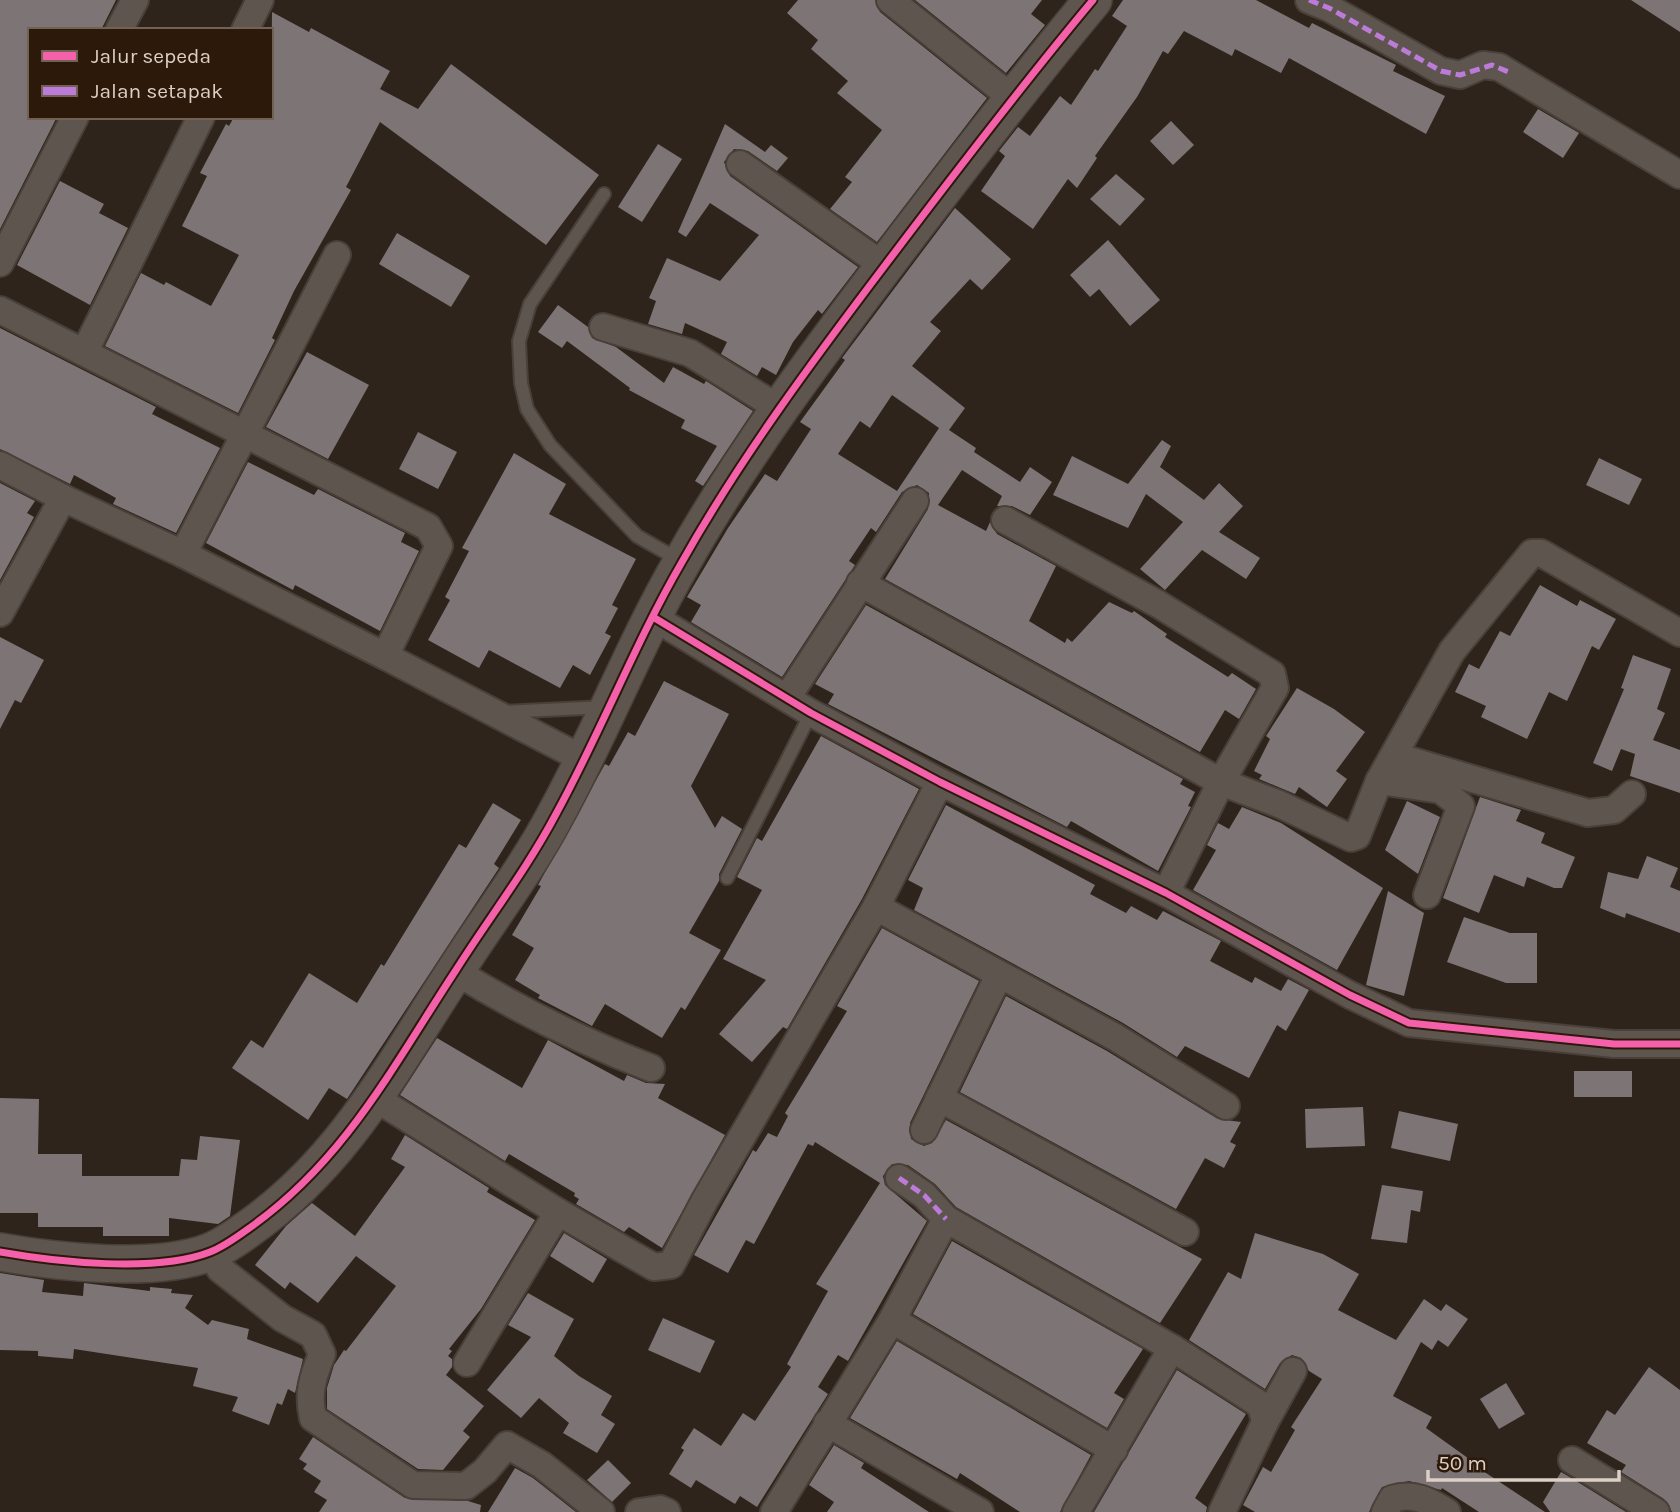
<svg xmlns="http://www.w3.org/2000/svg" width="1680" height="1512" font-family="Karla,sans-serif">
<rect width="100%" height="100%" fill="#2e241b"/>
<!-- building -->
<g fill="#7d7475" fill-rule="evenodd">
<polygon points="0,0 116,0 101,30 30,30 30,117 57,117 0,229"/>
<polygon points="798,0 875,0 880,12 987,98 877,242 830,209 852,182 845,177 882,130 837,93 848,81 811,49 818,40 787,13"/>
<polygon points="915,0 1042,0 1031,14 1045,25 1006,73"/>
<polygon points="1123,0 1256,0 1309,28 1312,23 1396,65 1393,71 1445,96 1426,134 1289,58 1281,73 1235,49 1232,56 1184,31 1168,54 1163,51 1137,97 1095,156 1097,158 1077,188 1068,179 1033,229 981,191 1005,156 999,151 1018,127 1030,136 1060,96 1071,105 1095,69 1098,71 1127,26 1112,16"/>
<polygon points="1631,0 1680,0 1680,32"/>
<polygon points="272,12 309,32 311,28 390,71 380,89 418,109 451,64 599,175 546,245 380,122 346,187 351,190 294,291 272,338 275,340 238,413 105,346 141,273 164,285 166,282 211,306 239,255 182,226 207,176 200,173 226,124 229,126 234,117 271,117"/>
<polygon points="1538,109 1579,133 1563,158 1523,132"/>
<polygon points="1171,121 1194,145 1173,165 1150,141"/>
<polygon points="725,124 765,152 771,145 788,158 777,171 748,151 734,149 724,162 730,176 858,267 822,314 818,310 793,342 776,375 762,367 757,376 721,354 727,342 685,323 682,334 648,324 656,301 649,298 667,258 720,281 759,235 710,203 686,237 678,232"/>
<polygon points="658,144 682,159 642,222 618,207"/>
<polygon points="1116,174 1145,199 1120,226 1090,199"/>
<polygon points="60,181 104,204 99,213 128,228 90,305 17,265"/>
<path d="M955,208L1011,259L982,290L970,279L930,322L941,331L912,366L965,408L949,430L976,448L974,452L1020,482L1030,467L1052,482L1030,515L1012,506H997L1002,496L962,470L938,505L986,531L990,522L997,534L1056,566L1029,621L1065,643L1067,638L1072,642L1109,602L1132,613L1134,611L1167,634L1165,637L1228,677L1232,673L1256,689L1239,719L1225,710L1200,752L885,579L928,509L929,493L917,485L902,492L876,532L871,528L849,561L855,565L782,677L691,622L701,605L687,597L728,528L765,474L777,481L811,429L800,422L845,360L842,358ZM892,395L939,428L897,491L838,454L860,421L870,428Z"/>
<polygon points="397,233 470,276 451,307 379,264"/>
<polygon points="1108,240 1160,300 1130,326 1099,289 1090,297 1070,275"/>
<polygon points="558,305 588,327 592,338 616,347 664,383 673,367 704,384 706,381 753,411 703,486 695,481 717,446 681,428 685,420 629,390 630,388 567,341 562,348 538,332"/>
<polygon points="0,328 156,407 152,414 220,448 176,533 113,504 116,498 74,475 70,484 0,449"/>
<polygon points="307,352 369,385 328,459 266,427"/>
<polygon points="418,432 457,452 438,489 399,469"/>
<polygon points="1162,440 1171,446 1160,467 1204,500 1219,483 1243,506 1219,532 1260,558 1246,579 1202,550 1165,590 1140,569 1183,522 1146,494 1128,528 1053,495 1072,456 1128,484"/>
<polygon points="514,453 566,484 549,514 636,559 612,605 618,608 605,633 611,636 590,675 573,665 560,688 489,650 479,668 428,640 450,600 445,597 469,551 462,548"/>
<polygon points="1599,458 1642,479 1629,505 1586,485"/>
<polygon points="248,462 314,495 318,489 405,533 401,542 419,551 380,631 295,585 293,590 206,543"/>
<polygon points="0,483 35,501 27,513 34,517 0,580"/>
<polygon points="1540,585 1577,606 1580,600 1616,619 1599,650 1592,646 1567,701 1549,692 1527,739 1481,717 1486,706 1455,692 1469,664 1479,669 1500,631 1510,636"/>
<polygon points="866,605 1183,779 1180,784 1195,792 1188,806 1191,807 1158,871 1071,821 1067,827 828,704 834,694 815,684"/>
<polygon points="0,637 44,660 21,703 15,700 0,729"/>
<polygon points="1633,655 1671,669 1657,709 1665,713 1653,740 1680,750 1680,793 1630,776 1635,754 1621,749 1612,771 1593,763 1624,689 1621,688"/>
<polygon points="664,681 729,714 691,786 715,828 722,816 742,829 719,874 719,881 689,933 721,950 685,1010 681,1007 662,1038 605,1004 592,1026 538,998 540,995 515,980 534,948 512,935 541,886 538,885 605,764 609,766 628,732 635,736"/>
<polygon points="1297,688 1334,709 1365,732 1336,771 1347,779 1327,807 1299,787 1295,794 1259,779 1262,775 1254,771 1270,739 1266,736"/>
<polygon points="821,736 919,789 862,899 787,1029 783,1027 752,1062 719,1034 766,980 723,959 762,890 737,877 757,838 762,841"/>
<polygon points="1480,797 1521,810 1516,821 1545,833 1541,843 1575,857 1562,888 1554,888 1527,877 1524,887 1494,875 1479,913 1443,898"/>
<polygon points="1407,801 1440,817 1418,874 1385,850"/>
<polygon points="493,803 521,820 494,864 499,868 347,1099 329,1088 308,1120 232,1068 251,1040 263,1048 309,973 357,1003 381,964 384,966 459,844 466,848"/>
<polygon points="946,805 1095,885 1090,894 1126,913 1131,906 1157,920 1163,911 1221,941 1210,961 1252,983 1255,977 1281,991 1288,979 1309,990 1286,1031 1277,1025 1249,1078 1185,1046 1177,1057 1123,1023 914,910 923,888 908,880"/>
<polygon points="1242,807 1281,823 1383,888 1337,970 1193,890 1216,850 1207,845 1218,823 1229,829"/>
<polygon points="1647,856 1678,868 1670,887 1680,891 1680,933 1626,913 1625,918 1600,908 1608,872 1638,879"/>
<polygon points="1388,891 1424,913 1404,996 1366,985"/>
<polygon points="1464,917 1510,933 1537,933 1537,983 1506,983 1447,962"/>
<polygon points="882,928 979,981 910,1123 911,1139 924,1146 932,1143 946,1120 1202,1259 1160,1323 956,1207 935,1184 908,1165 892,1164 883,1176 885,1185 927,1221 848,1361 838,1355 818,1387 828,1394 757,1507 740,1496 735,1504 696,1480 691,1488 669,1474 684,1450 681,1448 694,1428 721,1446 743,1413 755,1421 791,1367 787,1364 828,1291 816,1284 880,1183 815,1142 813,1146 808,1144 754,1244 746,1240 728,1273 694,1255 753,1150 756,1152 768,1133 777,1137 788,1116 785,1113 847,1011 837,1006"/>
<polygon points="1006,996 1107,1051 1218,1119 1241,1122 1230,1142 1236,1145 1224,1168 1205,1158 1176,1209 960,1092"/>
<polygon points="437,1038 522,1088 548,1040 624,1081 627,1075 646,1083 665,1084 658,1098 725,1135 662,1248 629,1227 624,1232 576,1204 579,1199 574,1196 575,1193 509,1154 505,1161 400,1095"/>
<rect x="1574" y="1071" width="58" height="26"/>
<polygon points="0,1098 39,1099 38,1154 82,1154 82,1176 179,1176 181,1159 197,1160 200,1136 240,1140 230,1216 218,1224 169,1218 169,1236 103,1236 103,1227 38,1227 38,1213 0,1213"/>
<polygon points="1363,1107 1365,1146 1306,1148 1305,1109"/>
<polygon points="1399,1111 1458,1124 1450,1161 1391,1148"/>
<polygon points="405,1135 489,1188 487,1192 535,1220 481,1309 449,1349 452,1351 448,1356 452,1359 452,1367 446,1375 484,1406 463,1431 470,1437 443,1470 418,1469 327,1409 327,1388 334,1365 344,1350 346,1351 396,1286 356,1256 318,1303 290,1282 285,1289 255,1265 286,1226 312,1203 355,1236 405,1167 391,1159"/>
<polygon points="1382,1185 1423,1191 1420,1212 1411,1210 1407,1243 1371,1239"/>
<polygon points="564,1233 607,1259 593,1283 550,1256"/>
<polygon points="1255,1233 1323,1254 1359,1274 1338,1310 1396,1340 1424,1299 1441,1311 1446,1304 1468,1319 1448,1347 1438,1340 1432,1350 1421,1342 1393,1396 1432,1417 1426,1428 1472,1461 1471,1463 1545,1512 1479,1512 1442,1488 1441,1490 1409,1481 1382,1487 1369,1512 1255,1512 1243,1505 1263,1467 1271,1472 1295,1430 1291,1427 1322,1379 1309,1371 1301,1358 1292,1355 1280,1363 1265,1389 1189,1340 1228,1272 1241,1279"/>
<polygon points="952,1241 1143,1349 1114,1393 1124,1399 1107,1428 913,1314"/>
<polygon points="0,1273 44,1280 42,1292 83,1296 84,1283 150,1291 150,1287 172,1289 171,1293 193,1295 185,1308 208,1325 212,1320 249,1329 247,1339 303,1359 295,1393 288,1389 282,1405 277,1403 269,1425 232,1411 238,1397 193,1386 198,1368 74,1349 73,1359 38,1356 38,1351 0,1350"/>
<polygon points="528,1293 574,1319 554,1356 579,1376 612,1396 601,1415 615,1424 597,1453 563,1433 569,1423 539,1398 521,1418 487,1390 531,1337 508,1325"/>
<polygon points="663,1318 715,1341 700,1373 648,1350"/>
<polygon points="897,1341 1091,1455 1060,1512 1020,1512 960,1473 957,1479 850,1418"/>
<polygon points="1649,1367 1680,1390 1680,1512 1672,1512 1664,1499 1621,1472 1626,1465 1587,1443 1607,1410 1615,1415"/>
<polygon points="1177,1370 1246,1414 1195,1498 1207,1507 1206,1512 1094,1512"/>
<polygon points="1506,1383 1525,1414 1499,1429 1480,1399"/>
<polygon points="313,1437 405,1498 468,1501 481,1505 480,1512 319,1512 327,1500 314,1492 321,1481 303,1469 307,1464 299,1459"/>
<polygon points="834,1445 864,1463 861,1468 929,1512 827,1512 834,1502 809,1485"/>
<polygon points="608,1460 631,1483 612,1502 587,1480"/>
<polygon points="515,1468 533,1478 576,1512 488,1512"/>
<polygon points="1561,1472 1573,1479 1626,1512 1550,1512 1543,1502"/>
</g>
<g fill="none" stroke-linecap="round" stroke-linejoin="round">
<defs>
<g id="lane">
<polyline points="604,194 530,304 519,341 521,383 527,409 550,445 637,536 679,560"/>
<polyline points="505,712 605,707"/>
<polyline points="727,878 811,713"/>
</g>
<g id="street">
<polyline points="890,0 1011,97"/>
<polyline points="1309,0 1329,8 1441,71 1460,75 1483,65 1499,67 1680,175"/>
<polyline points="119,30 135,0"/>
<polyline points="245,30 260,0"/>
<polyline points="740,164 884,266"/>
<polyline points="0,263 75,117"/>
<polyline points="0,310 428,527 439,546 385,656 583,759"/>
<polyline points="603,327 690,353 780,409"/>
<polyline points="85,351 201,117"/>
<polyline points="0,465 63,498 0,613"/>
<polyline points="63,498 183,554 385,656"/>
<polyline points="1005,520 1158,604 1272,674 1275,688 1221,782 1166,893"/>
<polyline points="183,554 337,255"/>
<polyline points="860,583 1221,782 1279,804 1351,838 1357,836 1379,781 1452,651 1532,553 1541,553 1680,633"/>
<polyline points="653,617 811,713 940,782 1166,893 1350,995 1409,1023 1614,1044 1680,1044"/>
<polyline points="787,698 915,501"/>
<polyline points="1395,756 1588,813 1614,810 1632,794"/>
<polyline points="1379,781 1441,790 1461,806 1427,895"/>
<polyline points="876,907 1115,1037 1226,1106"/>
<path d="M455,971C518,1010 581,1041 651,1068"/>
<polyline points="375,1098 558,1212 654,1267 671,1265 705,1200 876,907 940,782"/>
<polyline points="939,1098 1185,1232"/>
<polyline points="924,1130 999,975"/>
<polyline points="899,1178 924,1195 946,1219"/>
<path d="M210,1252L220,1269L282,1318L313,1335L322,1354C313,1377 307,1392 313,1418L413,1485L466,1486L485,1471L507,1445L542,1465L601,1512"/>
<polyline points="892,1320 1114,1450"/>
<polyline points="467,1363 558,1212"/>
<polyline points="1265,1422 1293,1371"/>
<polyline points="827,1423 980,1512"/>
<polyline points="1572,1460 1656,1512"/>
<polyline points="639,1512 660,1509 667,1512"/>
<polyline points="774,1512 892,1320 946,1219 1172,1348 1261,1405 1265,1422 1222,1512"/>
<polyline points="1076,1512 1172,1348"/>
<path d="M1385,1512L1392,1499C1414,1492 1429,1501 1447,1512"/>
</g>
<path id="secondary" d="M0,1252C56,1262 156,1273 210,1252C223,1247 237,1237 248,1229C345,1161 393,1066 456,970C489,918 527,869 556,814C601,732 635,643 682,562C741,457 814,359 886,264C954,174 1021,86 1093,0"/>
</defs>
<!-- lane casing -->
<use href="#lane" stroke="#494039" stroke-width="16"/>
<!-- street casing -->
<use href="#street" stroke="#494039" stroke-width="30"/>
<!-- secondary casing -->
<use href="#secondary" stroke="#494039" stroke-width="40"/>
<!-- lane -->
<use href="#lane" stroke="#5e554f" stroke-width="12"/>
<!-- street -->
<use href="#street" stroke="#5e554f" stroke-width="26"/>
<!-- secondary -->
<use href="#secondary" stroke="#5e554f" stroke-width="37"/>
<!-- quiet -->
<g stroke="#bd7bd9" stroke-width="5" stroke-dasharray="10 5" stroke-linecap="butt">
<polyline points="1309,0 1329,8 1441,71 1460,75 1492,65 1511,73"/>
<polyline points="899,1178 924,1195 946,1219"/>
</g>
<defs>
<g id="cycleway">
<polyline points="653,617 811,713 940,782 1166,893 1350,995 1409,1023 1614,1044 1680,1044"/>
<path d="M0,1252C56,1262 156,1273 210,1252C223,1247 237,1237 248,1229C345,1161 393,1066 456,970C489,918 527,869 556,814C601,732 635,643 682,562C741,457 814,359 886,264C954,174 1021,86 1093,0"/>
</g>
</defs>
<!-- cycleway casing -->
<use href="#cycleway" stroke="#2c190a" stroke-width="11"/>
<!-- cycleway -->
<use href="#cycleway" stroke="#f560ab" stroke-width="7"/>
</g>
<!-- legend -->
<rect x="28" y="28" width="245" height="91" fill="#2c190a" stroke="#726255" stroke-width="2"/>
<rect x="42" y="51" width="35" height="10" fill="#f560ab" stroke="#726255" stroke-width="2"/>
<text x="91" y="63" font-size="21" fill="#dccfc5">Jalur sepeda</text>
<rect x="42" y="86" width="35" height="10" fill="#bd7bd9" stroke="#726255" stroke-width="2"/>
<text x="91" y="98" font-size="21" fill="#dccfc5">Jalan setapak</text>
<!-- scale -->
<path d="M1428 1470v10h191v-10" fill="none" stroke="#dccfc5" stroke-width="3.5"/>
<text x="1438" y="1470" font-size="21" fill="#dccfc5" stroke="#2c190a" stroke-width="5" paint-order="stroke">50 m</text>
</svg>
